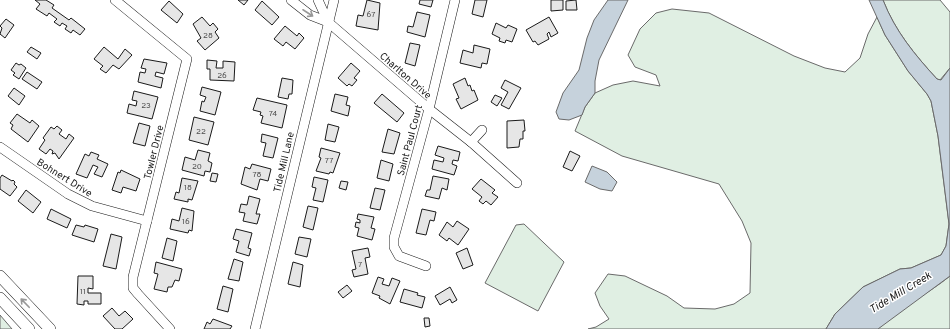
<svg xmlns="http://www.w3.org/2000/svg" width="950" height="329" font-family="Overpass,sans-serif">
<rect width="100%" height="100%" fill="#fff"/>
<!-- green -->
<g fill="#e0efe3" stroke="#6a6a6a">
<path d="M883,0H940L950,12V68L940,80L937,79C915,55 895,31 883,0Z"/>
<polygon points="672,9 709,13 794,56 825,68 845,72 860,58 868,34 877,17 885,35 908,71 927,94 931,101 938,136 949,224 946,246 941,255 911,268 900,269 863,287 835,314 826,329 588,329 596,327 609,319 600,306 595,293 608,274 625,276 667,296 684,308 715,309 734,304 750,293 751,243 742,221 719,184 622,156 575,131 585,107 595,93 613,85 633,81 660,86 656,75 635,67 628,55 640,29 656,13"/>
<polygon points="524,224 564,262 538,311 485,283 516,225"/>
<path d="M950,276V329H878C899,307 927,295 950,276Z"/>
<polygon points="0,315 12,329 0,329"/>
</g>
<!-- water -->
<g fill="#c6d2dc" stroke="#6a6a6a">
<polygon points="608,0 628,0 599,60 595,81 595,93 585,107 582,115 569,120 559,119 556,112 563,93 579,70 587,38 594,20"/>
<path d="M869,0H883C895,31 915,55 937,79L941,80L950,68V276L878,329H826L835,314L863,287L900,269L911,268L941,255L946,246L949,224L938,136L931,101L927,94L908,71L885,35Z"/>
<polygon points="592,166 607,172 617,182 612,191 600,189 585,182"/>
</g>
<!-- building -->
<g fill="#e6e6e6" stroke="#1a1a1a">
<polygon points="35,0 46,0 54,5 52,8 69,20 71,18 85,29 80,35 73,30 71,33 65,29 67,26 62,23 60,26 54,22 57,19 49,13 47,16 36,9 40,4"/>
<polygon points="238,0 248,0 244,5"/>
<polygon points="367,0 380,3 378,30 356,26 358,15 363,16"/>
<polygon points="420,0 433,0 431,7 419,4"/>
<polygon points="475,0 487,0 483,17 472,14"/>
<polygon points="551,0 563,0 563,10 551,11"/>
<polygon points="576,0 577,10 566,10 566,1"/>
<polygon points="169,1 183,14 177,23 161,10"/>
<polygon points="262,1 279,17 272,25 255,10"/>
<polygon points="417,12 430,15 425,37 407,32 408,26 413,27"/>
<polygon points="202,17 210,26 213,23 218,29 215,32 219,38 205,50 197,41 201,38 193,24"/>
<polygon points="549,17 558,33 551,37 549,32 547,34 549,39 538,45 535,41 533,42 526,30"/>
<polygon points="6,19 14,25 5,38 0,34 2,28 0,26"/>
<polygon points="496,23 506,28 508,25 517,29 512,42 506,40 505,43 499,41 500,38 492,34"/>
<polygon points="285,26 297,36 299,33 304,38 295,49 286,42 283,46 274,39"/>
<polygon points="410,43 420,45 415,66 405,63"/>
<polygon points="474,45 490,49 487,64 482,63 481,68 460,63 463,50 473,53"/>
<polygon points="31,47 41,53 37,59 27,52"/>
<polygon points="104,47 118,59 125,49 132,55 119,69 113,65 106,73 100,69 103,66 94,59"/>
<polygon points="144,59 167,63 164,74 156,72 155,76 163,78 161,88 138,82 140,72 145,73 146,69 141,68"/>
<polygon points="207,60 217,61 216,68 223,68 223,61 235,62 234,81 210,80 210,69 207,69"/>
<polygon points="16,63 19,65 21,64 26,68 19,79 13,75 15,73 11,70"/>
<polygon points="351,63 360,71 354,78 357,80 352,86 349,84 347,86 338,78"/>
<polygon points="27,72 42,82 37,89 22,79"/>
<polygon points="282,78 293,80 292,94 289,94 288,99 278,97"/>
<polygon points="465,78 468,86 470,85 472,91 474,90 478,100 461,109 456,99 459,98 453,84"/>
<polygon points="505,80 521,88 509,109 501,105 508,92 501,88"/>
<polygon points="202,87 221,92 215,115 200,111 202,101 204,102 206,97 200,95"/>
<polygon points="14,88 25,96 19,105 8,96"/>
<polygon points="134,91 158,97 152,119 127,113 129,104 136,106 137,101 132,100"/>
<polygon points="335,94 348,97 346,105 350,106 348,116 331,111"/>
<polygon points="382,94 404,113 397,122 374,103"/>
<polygon points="495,95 502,98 497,106 491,102"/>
<polygon points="257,98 287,105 282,128 261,123 263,116 260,115 261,112 253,110"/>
<polygon points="17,114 30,123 32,120 39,126 28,142 11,129 13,125 10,123"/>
<polygon points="194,117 214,122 208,145 189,140"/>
<polygon points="524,120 525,131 523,131 523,139 520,139 519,147 507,148 507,121"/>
<polygon points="139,123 150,126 145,146 133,143"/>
<polygon points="328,124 339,127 335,142 325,140"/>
<polygon points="57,126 62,130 59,134 66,139 69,134 74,138 59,159 55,153 52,154 53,151 50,149 46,154 39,149 45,140 43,138 51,127 54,129"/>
<polygon points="388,129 400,133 394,154 382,152"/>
<polygon points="262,134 278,138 273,158 263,156 266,143 261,142"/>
<polygon points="438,146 460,152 458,161 453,160 452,164 457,166 454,175 432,169 434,160 443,162 444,158 435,155"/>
<polygon points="321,148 340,153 333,173 330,172 329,174 316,171 321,158 319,157"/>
<polygon points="198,150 210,153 208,161 212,163 210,172 205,171 204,176 182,170 185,157 195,160"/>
<polygon points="570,151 580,156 572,171 563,167"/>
<polygon points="91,152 99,155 97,159 108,164 102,177 94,174 98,167 93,165 87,178 76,174 85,154 89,156"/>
<polygon points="381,160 393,164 389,181 377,178"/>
<polygon points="252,164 271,169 268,181 260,179 257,190 241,184 245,167 250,169"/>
<polygon points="121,170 140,179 136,191 123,187 121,193 112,190 118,172 120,173"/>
<polygon points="212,173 218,174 216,182 210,181"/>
<polygon points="2,175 12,181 13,180 15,182 14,184 17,187 10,196 0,189 0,178"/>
<polygon points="433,176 449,179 447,190 442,188 439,199 425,196 427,190 430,190"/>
<polygon points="314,177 328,180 323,202 313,200 316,188 312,187"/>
<polygon points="182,178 198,181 192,200 188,199 188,202 174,199 176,192 179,193"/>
<polygon points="481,179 495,190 492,193 498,197 491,205 486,201 483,204 479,201 482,197 472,189"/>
<polygon points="341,181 348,182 346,190 339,188"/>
<polygon points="375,188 385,190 380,210 370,208"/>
<polygon points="26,190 41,202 33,213 18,201"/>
<polygon points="249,196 260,199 256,214 260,214 257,224 243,221 245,213 239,212 241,204 247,205"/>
<polygon points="308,206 318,208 313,230 303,227"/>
<polygon points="182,208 194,211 192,231 189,230 188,233 170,229 172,219 179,221"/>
<polygon points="51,209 71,219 67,228 47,219"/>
<polygon points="422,209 436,212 434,221 430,220 426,235 416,233"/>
<polygon points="358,214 374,217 371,228 375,229 372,240 357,236 359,228 355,227 356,222 360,223 360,220 357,219"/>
<polygon points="457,221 469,229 458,245 449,238 447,241 439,235 447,222 453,227"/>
<polygon points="76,225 84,227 85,225 98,229 94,242 72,235"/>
<polygon points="236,229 252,233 248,248 251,249 249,256 236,252 239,241 233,239"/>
<polygon points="111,234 122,237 116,269 103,266"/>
<polygon points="299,237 311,239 307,257 295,254"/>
<polygon points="167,238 177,241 173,261 162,258"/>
<polygon points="368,248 370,257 365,258 368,274 354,277 352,270 356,269 352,251"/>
<polygon points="467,248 473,265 463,269 456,253"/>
<polygon points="234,259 243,262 239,281 228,279"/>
<polygon points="156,262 182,269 179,281 175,280 172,287 168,287 167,292 154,289 158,274 154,273"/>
<polygon points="293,262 303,265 300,287 288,284"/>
<polygon points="78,276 93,276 93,289 88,288 88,293 101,293 101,304 88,304 88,301 84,301 84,305 77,304"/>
<polygon points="378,277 384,279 382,284 389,286 392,278 400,281 390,304 379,298 380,296 372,293"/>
<polygon points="347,285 352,291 343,298 338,292"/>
<polygon points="223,286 233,289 228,312 217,309"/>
<polygon points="450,287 457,300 452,303 450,299 440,305 435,296"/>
<polygon points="404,289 418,293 417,295 425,297 422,308 400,302"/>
<polygon points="112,308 119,316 125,311 133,319 122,329 115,329 103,316"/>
<polygon points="424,318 429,318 430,326 425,327"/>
<polygon points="213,319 232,326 230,329 204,329 207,322 210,324"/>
</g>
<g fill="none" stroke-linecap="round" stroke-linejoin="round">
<defs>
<g id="minor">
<polyline points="115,0 187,59 133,277 133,288 138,294 170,329"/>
<polyline points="291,0 310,15 328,22 429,109 471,142 517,183"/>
<polyline points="318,0 328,22"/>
<polyline points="471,142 482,130"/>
<polyline points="0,147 68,194 92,206 147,221"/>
<polyline points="426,266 399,256 394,247 394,238 429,109 455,0"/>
<polyline points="255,329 334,0"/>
</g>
<g id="major">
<polyline points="0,276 50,329"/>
<polyline points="0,298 29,329"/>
</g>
</defs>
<!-- minor casing -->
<use href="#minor" stroke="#1a1a1a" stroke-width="10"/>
<!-- major casing -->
<use href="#major" stroke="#1a1a1a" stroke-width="12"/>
<!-- minor -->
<use href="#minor" stroke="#fff" stroke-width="9"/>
<!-- major -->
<use href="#major" stroke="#fff" stroke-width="11"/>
</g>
<!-- one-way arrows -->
<defs><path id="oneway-shaft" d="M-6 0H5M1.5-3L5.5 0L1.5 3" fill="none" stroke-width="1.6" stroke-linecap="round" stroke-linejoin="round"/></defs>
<g stroke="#989898">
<use href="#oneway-shaft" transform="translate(308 13) rotate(33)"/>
<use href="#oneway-shaft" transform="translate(25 303) rotate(-134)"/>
</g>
<g text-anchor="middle" stroke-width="3" stroke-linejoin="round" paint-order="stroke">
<!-- number labels -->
<g font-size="8" fill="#4d4d4d">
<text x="371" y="17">67</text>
<text x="208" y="38">28</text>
<text x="222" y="78">26</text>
<text x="146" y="108">23</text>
<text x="273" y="116">74</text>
<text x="201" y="134">22</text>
<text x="329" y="163">77</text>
<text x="197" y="169">20</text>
<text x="257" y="177">78</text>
<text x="188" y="190">18</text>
<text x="186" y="224">16</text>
<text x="360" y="267">7</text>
<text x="83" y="294">11</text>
</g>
<!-- street labels -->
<g font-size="10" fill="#1a1a1a" stroke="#fff">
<text transform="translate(406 75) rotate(41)" y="4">Charlton Drive</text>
<text transform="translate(409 140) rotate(-75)" y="4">Saint Paul Court</text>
<text transform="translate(153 152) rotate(-76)" y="4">Towler Drive</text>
<text transform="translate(283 162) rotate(-77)" y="4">Tide Mill Lane</text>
<text transform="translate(65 177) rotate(32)" y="4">Bohnert Drive</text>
</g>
<!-- water labels -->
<g font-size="11" font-style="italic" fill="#1a1a1a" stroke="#fff">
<text transform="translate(900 292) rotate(-31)" y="4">Tide Mill Creek</text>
</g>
</g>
</svg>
